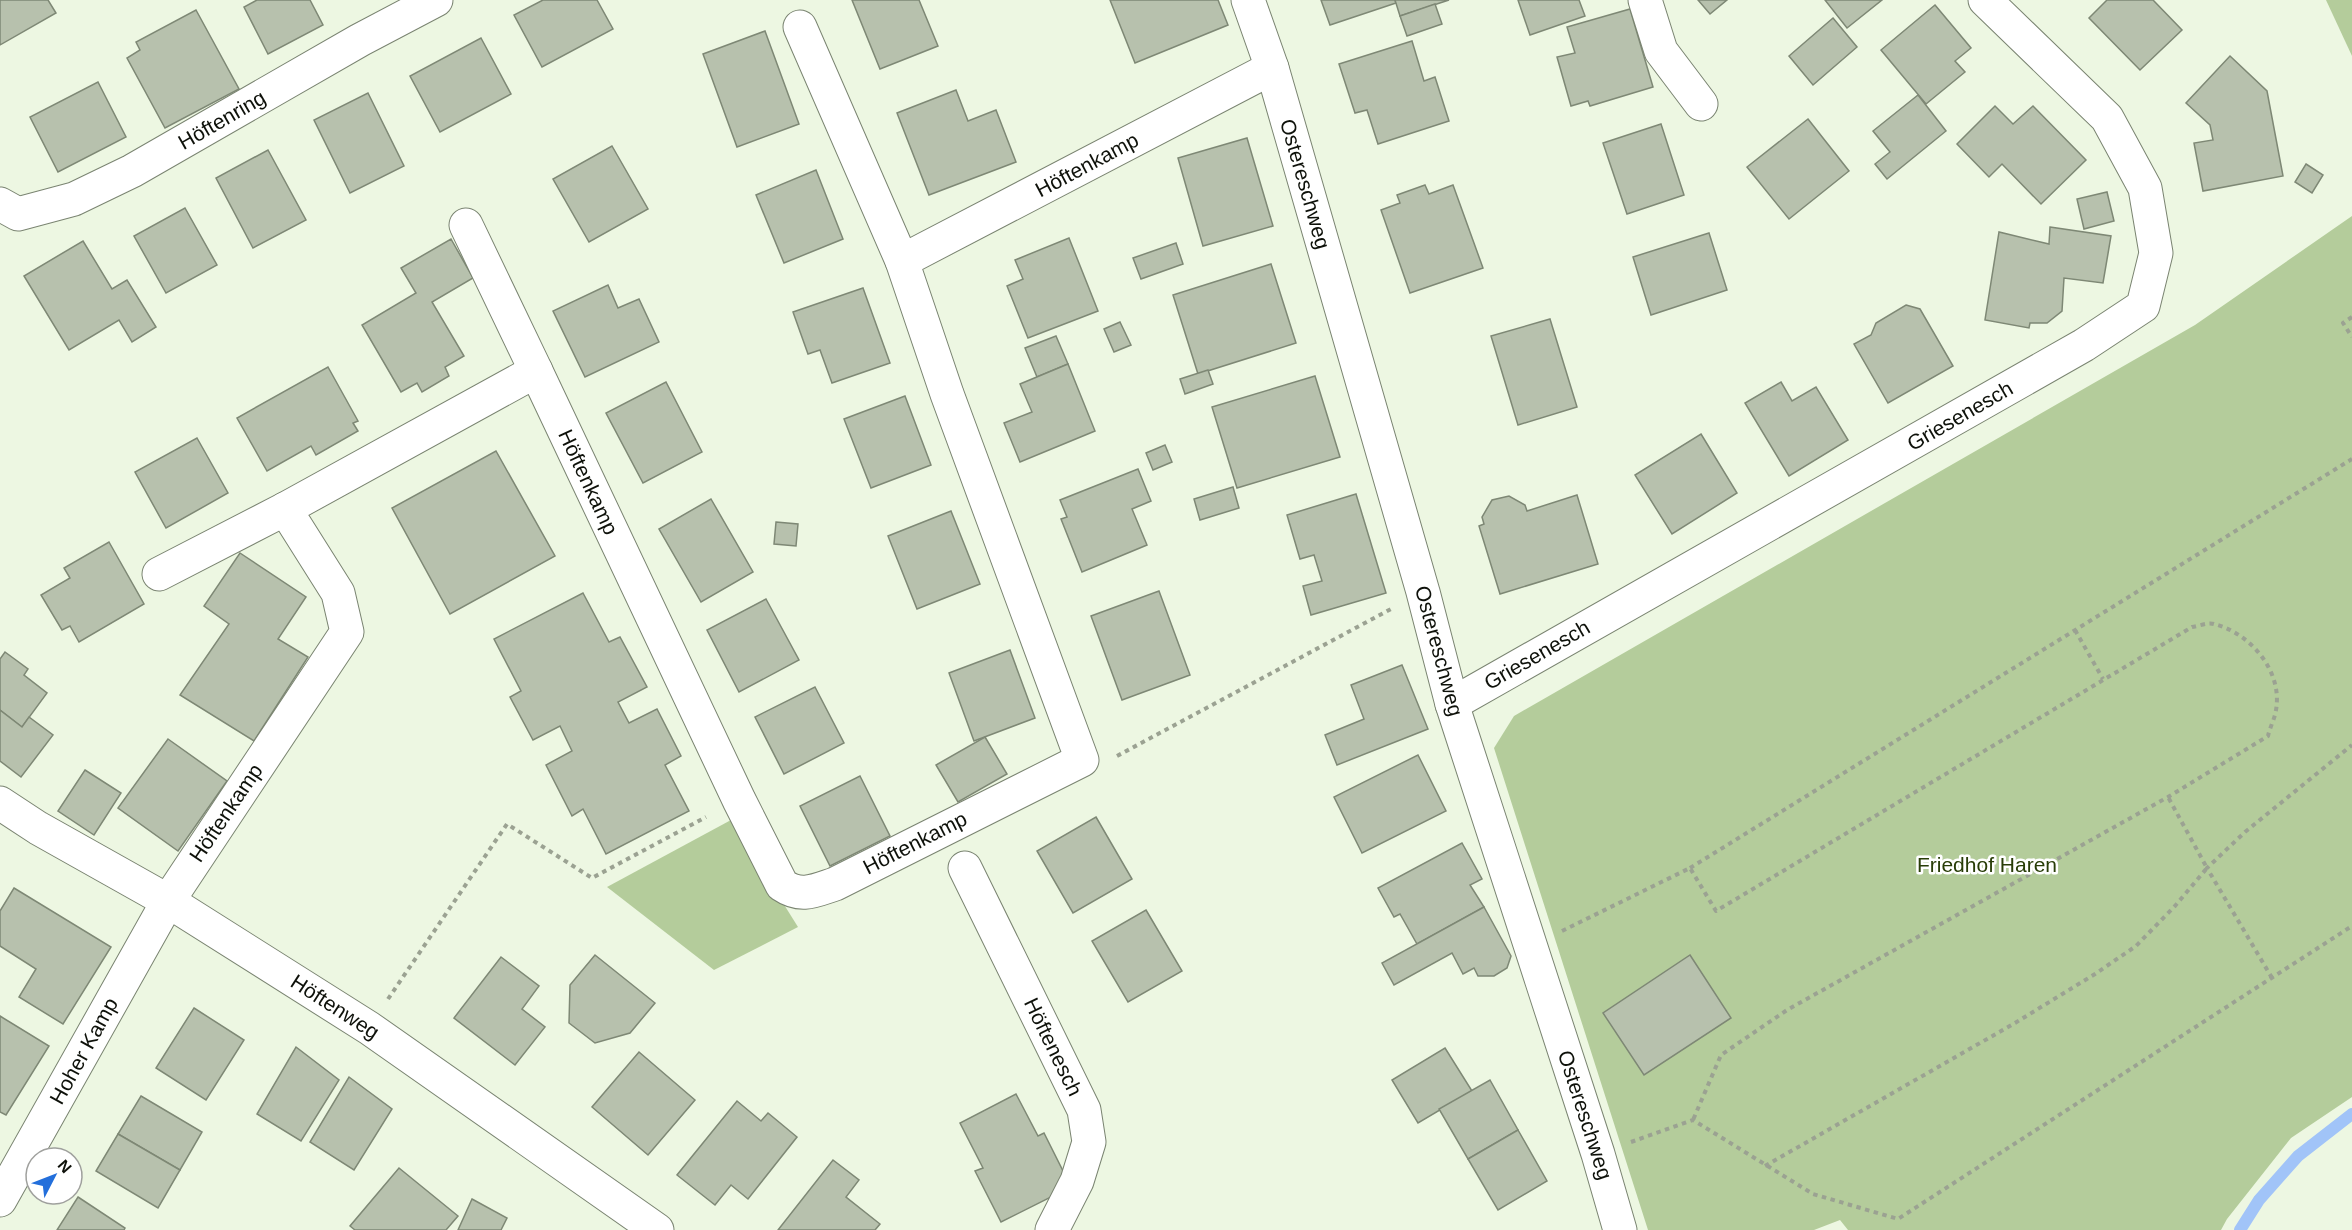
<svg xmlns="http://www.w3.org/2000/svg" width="2352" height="1230" font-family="Arial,sans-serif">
<rect width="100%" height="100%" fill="#edf7e2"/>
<!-- green -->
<g fill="#b4cc9b">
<polygon points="2326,0 2352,0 2352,56"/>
<polygon points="2352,216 2352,1097 2291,1138 2227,1219 2221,1230 1848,1230 1840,1220 1814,1230 1648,1230 1494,748 1514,716 2195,325"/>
<polygon points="731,820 798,927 714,970 607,887"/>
</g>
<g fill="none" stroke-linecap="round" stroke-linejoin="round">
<!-- stream -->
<polyline stroke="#a1c4f8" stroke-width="12" points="2240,1230 2259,1200 2298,1156 2352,1114"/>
</g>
<!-- building -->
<g fill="#b7c1ad" stroke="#7e8875" stroke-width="1.5">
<polygon points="0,0 48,0 56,13 0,45"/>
<polygon points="257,0 310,0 323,25 268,54 244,7"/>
<polygon points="543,0 597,0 613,29 542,67 514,15"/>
<polygon points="852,0 919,0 938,46 880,69"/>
<polygon points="1110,0 1218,0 1228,25 1135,63"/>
<polygon points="1321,0 1395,0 1396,3 1330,25"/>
<polygon points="1395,0 1449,0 1400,16"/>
<polygon points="1518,0 1579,0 1585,16 1530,35"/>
<polygon points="1698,0 1727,0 1710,14"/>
<polygon points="1825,0 1882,0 1847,28"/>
<polygon points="2107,0 2153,0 2182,30 2140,70 2089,18"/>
<polygon points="1435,4 1442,24 1407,36 1400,16"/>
<polygon points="1935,5 1971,48 1955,61 1965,72 1926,104 1881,50"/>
<polygon points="1630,9 1653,87 1590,106 1588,101 1571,106 1557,57 1575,53 1567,27"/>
<polygon points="196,10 239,89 165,128 127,58 140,50 136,42"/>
<polygon points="1833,18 1857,47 1813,85 1789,56"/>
<polygon points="765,31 799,124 737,147 703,54"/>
<polygon points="481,38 511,94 440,132 410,76"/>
<polygon points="1412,41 1424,81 1435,77 1449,121 1378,144 1367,110 1355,113 1339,64"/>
<polygon points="2230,56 2267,91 2283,176 2203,191 2194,143 2213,140 2210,125 2186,103"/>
<polygon points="98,82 126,137 58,172 30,117"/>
<polygon points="956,90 968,121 996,110 1016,162 929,195 897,113"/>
<polygon points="368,93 404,166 350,193 314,120"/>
<polygon points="1918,95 1946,131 1887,179 1875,164 1890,152 1873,131"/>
<polygon points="1995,106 2013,124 2033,106 2086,160 2041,204 2002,164 1989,177 1957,144"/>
<polygon points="1808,119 1849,171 1789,219 1747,167"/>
<polygon points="1661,124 1684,195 1627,214 1603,143"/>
<polygon points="1247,138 1273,226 1203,246 1178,158"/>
<polygon points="612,146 648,209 589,242 553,179"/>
<polygon points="268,150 306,220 253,248 216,178"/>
<polygon points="2306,164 2323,175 2312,193 2295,182"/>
<polygon points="816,170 843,239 784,263 756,195"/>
<polygon points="1425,185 1429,194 1453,185 1483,268 1410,293 1381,210 1400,203 1397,195"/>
<polygon points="2107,192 2114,221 2084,229 2077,199"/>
<polygon points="185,208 217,265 166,293 134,236"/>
<polygon points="2050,227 2111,236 2103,283 2064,278 2062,311 2047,323 2030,323 2029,328 1985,320 1999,232 2049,244"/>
<polygon points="1709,233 1727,290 1651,315 1633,257"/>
<polygon points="1069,238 1098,311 1028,338 1007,286 1023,279 1015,260"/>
<polygon points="451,239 473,278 432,302 464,356 445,367 449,376 422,392 417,383 401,392 362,325 416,293 401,268"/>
<polygon points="83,241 112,289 127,280 156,327 132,342 119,320 69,350 24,276"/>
<polygon points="1176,243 1183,264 1141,279 1133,258"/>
<polygon points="1271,264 1296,343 1198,374 1173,295"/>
<polygon points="608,285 618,308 639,299 659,342 585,377 553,311"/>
<polygon points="863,288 890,363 832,383 820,350 808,354 793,312"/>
<polygon points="1906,305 1920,309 1953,366 1888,403 1854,344 1871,335 1876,323"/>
<polygon points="1550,319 1577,407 1518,425 1491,336"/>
<polygon points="1120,322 1131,345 1114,352 1104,329"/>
<polygon points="1056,336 1068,364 1037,377 1025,348"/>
<polygon points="1068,364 1095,431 1020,462 1004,423 1032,412 1020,384"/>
<polygon points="328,367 358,421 353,423 358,431 316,455 311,446 267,471 237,418"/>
<polygon points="1208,370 1213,384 1185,394 1180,379"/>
<polygon points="1315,376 1340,457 1237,488 1212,407"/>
<polygon points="666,382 702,452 643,483 606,413"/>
<polygon points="1781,382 1792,401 1816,387 1848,440 1789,476 1745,403"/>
<polygon points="905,396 931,465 871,488 844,419"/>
<polygon points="1701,434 1737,493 1672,534 1635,475"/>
<polygon points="197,438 228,493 166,528 135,472"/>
<polygon points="1165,445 1172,462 1153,470 1146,453"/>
<polygon points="496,451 555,556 450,614 392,508"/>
<polygon points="1138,469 1151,501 1132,509 1147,545 1082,572 1061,519 1067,517 1060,500"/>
<polygon points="1233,487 1239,508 1200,520 1194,499"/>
<polygon points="1356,494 1386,593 1311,615 1303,586 1322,581 1314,555 1300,559 1287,515"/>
<polygon points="1577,495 1598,564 1500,594 1479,526 1484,524 1482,517 1492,500 1509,496 1525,505 1527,511"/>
<polygon points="711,499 753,572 701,602 659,529"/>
<polygon points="951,511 980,584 917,609 888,536"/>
<polygon points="776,522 798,524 796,546 774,544"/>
<polygon points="109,542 144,604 79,642 70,626 62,630 41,595 70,578 64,568"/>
<polygon points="240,553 306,597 278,639 308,657 254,741 180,695 229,624 204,606"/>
<polygon points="1159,591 1190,675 1122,700 1091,616"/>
<polygon points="583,593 609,642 620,637 647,687 618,702 629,723 657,709 681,756 665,765 689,811 606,854 583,809 572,816 546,765 572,751 560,726 533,740 510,697 521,691 494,639"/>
<polygon points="766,599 799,660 739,692 707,630"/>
<polygon points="1010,650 1035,718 974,741 949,673"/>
<polygon points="5,652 28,669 24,675 47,693 22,727 0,710 0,659"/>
<polygon points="1402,665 1428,729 1337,765 1325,735 1364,719 1351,685"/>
<polygon points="815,687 844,743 784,774 755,717"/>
<polygon points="0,710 22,727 29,717 53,735 21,777 0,761"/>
<polygon points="985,737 1007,774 958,802 936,765"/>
<polygon points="168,739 227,781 178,851 118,808"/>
<polygon points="1418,755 1446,811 1362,853 1334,797"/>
<polygon points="85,770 121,793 94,835 58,811"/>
<polygon points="860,776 890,836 830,866 800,806"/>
<polygon points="1096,817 1132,879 1073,913 1037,851"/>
<polygon points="1462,843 1482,879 1470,885 1484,907 1417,944 1400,914 1394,917 1378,888"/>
<polygon points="14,888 111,947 63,1024 19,997 36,969 0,946 0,911"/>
<polygon points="1484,907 1511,956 1507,968 1494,976 1478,976 1474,968 1463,974 1452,953 1394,985 1382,963"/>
<polygon points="1146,910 1182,971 1128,1002 1092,941"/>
<polygon points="595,955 655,1003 630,1033 595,1043 569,1023 570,985"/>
<polygon points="1690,955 1731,1018 1644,1075 1603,1013"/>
<polygon points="501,957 539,986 522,1009 545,1027 515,1065 454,1018"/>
<polygon points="194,1008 244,1040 206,1100 156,1068"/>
<polygon points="0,1016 49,1046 6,1115 0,1112"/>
<polygon points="296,1047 339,1080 301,1141 257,1114"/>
<polygon points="1445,1048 1472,1091 1418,1123 1392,1080"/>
<polygon points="639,1052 695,1100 648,1155 592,1107"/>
<polygon points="349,1077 392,1109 354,1170 310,1142"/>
<polygon points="1490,1080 1518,1130 1468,1159 1439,1109"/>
<polygon points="1016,1094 1038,1136 1044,1133 1071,1187 1001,1222 975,1171 983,1168 960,1123"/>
<polygon points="141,1096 202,1132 180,1170 118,1134"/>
<polygon points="737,1101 761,1121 768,1113 797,1137 748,1199 731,1185 715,1205 677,1175"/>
<polygon points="1518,1130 1547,1181 1498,1210 1468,1159"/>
<polygon points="118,1134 180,1170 158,1208 96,1171"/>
<polygon points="833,1160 859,1180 846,1197 880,1224 875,1230 778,1230"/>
<polygon points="399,1168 458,1216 446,1230 355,1230 350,1226"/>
<polygon points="78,1197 125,1228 124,1230 57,1230"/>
<polygon points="472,1199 507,1218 501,1230 458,1230"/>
</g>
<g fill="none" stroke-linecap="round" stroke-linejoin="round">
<defs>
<g id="minor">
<polyline points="1248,0 1272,68 1423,592 1452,704 1598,1154 1620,1230"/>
<polyline points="1645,0 1661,51 1701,104"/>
<polyline points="800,27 902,261"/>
<polyline points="0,204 18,214 74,199 132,171 360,40 436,0"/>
<polyline points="466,225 536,371"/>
<polyline points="159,574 285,509"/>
<polyline points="1452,704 2084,345 2143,306 2156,253 2145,188 2107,118 1985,0"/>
<polyline points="0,803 38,828 168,901 369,1028 657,1230"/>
<polyline points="965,868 1084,1110 1089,1142 1077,1181 1052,1230"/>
<path d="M0,1200L168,901L347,632L338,593L285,509L536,371L739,800L782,885C801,898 814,891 835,884L1082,760L947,394L902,261L1272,68"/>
</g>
</defs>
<!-- minor casing -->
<use href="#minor" stroke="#7a8471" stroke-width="35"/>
<!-- path -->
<g stroke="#9ba292" stroke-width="4" stroke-dasharray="4.5 4.5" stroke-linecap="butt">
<polyline points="2352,317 2343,323 2352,337"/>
<polyline points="2075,630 2103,679"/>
<polyline points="1117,756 1391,609"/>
<polyline points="1690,868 2352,459"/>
<path d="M1562,931L1690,868L1716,911L2192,627C2199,626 2208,622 2214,624C2250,633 2283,671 2276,710C2275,718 2270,727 2268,736L2168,797L1787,1010L1721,1055L1693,1120"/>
<polyline points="2272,978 2207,868 2245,832 2352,745"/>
<polyline points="388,999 507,824 592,878 706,817"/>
<polyline points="1631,1142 1693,1120 1813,1194 1898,1219 2352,926"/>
<polyline points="1765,1166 2015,1023 2095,974 2136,946 2175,906 2207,868 2168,797"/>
</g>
<!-- minor -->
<use href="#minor" stroke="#fff" stroke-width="33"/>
</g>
<g text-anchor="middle" stroke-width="5" stroke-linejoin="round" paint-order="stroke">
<!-- street labels -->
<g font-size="21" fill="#0e110a" stroke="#fff">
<text transform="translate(222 120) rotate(-30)" y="7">Höftenring</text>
<text transform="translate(1087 165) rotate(-28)" y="7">Höftenkamp</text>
<text transform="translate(1305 184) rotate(74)" y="7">Ostereschweg</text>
<text transform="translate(1960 416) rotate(-30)" y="7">Griesenesch</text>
<text transform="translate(588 482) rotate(65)" y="7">Höftenkamp</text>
<text transform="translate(1439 651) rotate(75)" y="7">Ostereschweg</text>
<text transform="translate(1537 655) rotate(-30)" y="7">Griesenesch</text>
<text transform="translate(226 813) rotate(-56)" y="7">Höftenkamp</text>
<text transform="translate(915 843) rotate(-27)" y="7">Höftenkamp</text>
<text transform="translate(335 1007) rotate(33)" y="7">Höftenweg</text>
<text transform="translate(1053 1047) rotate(64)" y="7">Höftenesch</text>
<text transform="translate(84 1051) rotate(-61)" y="7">Hoher Kamp</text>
<text transform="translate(1585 1115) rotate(72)" y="7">Ostereschweg</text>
</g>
<!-- park labels -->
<g font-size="21" fill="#283d07" stroke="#fff">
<text x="1987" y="872">Friedhof Haren</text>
</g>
</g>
<!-- north arrow -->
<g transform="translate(54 1176) rotate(48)"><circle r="28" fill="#ffffff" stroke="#9fa09d" stroke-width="1.5"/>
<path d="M0-4.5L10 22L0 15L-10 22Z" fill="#236fdb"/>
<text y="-9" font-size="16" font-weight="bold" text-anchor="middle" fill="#0e110a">N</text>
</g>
</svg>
